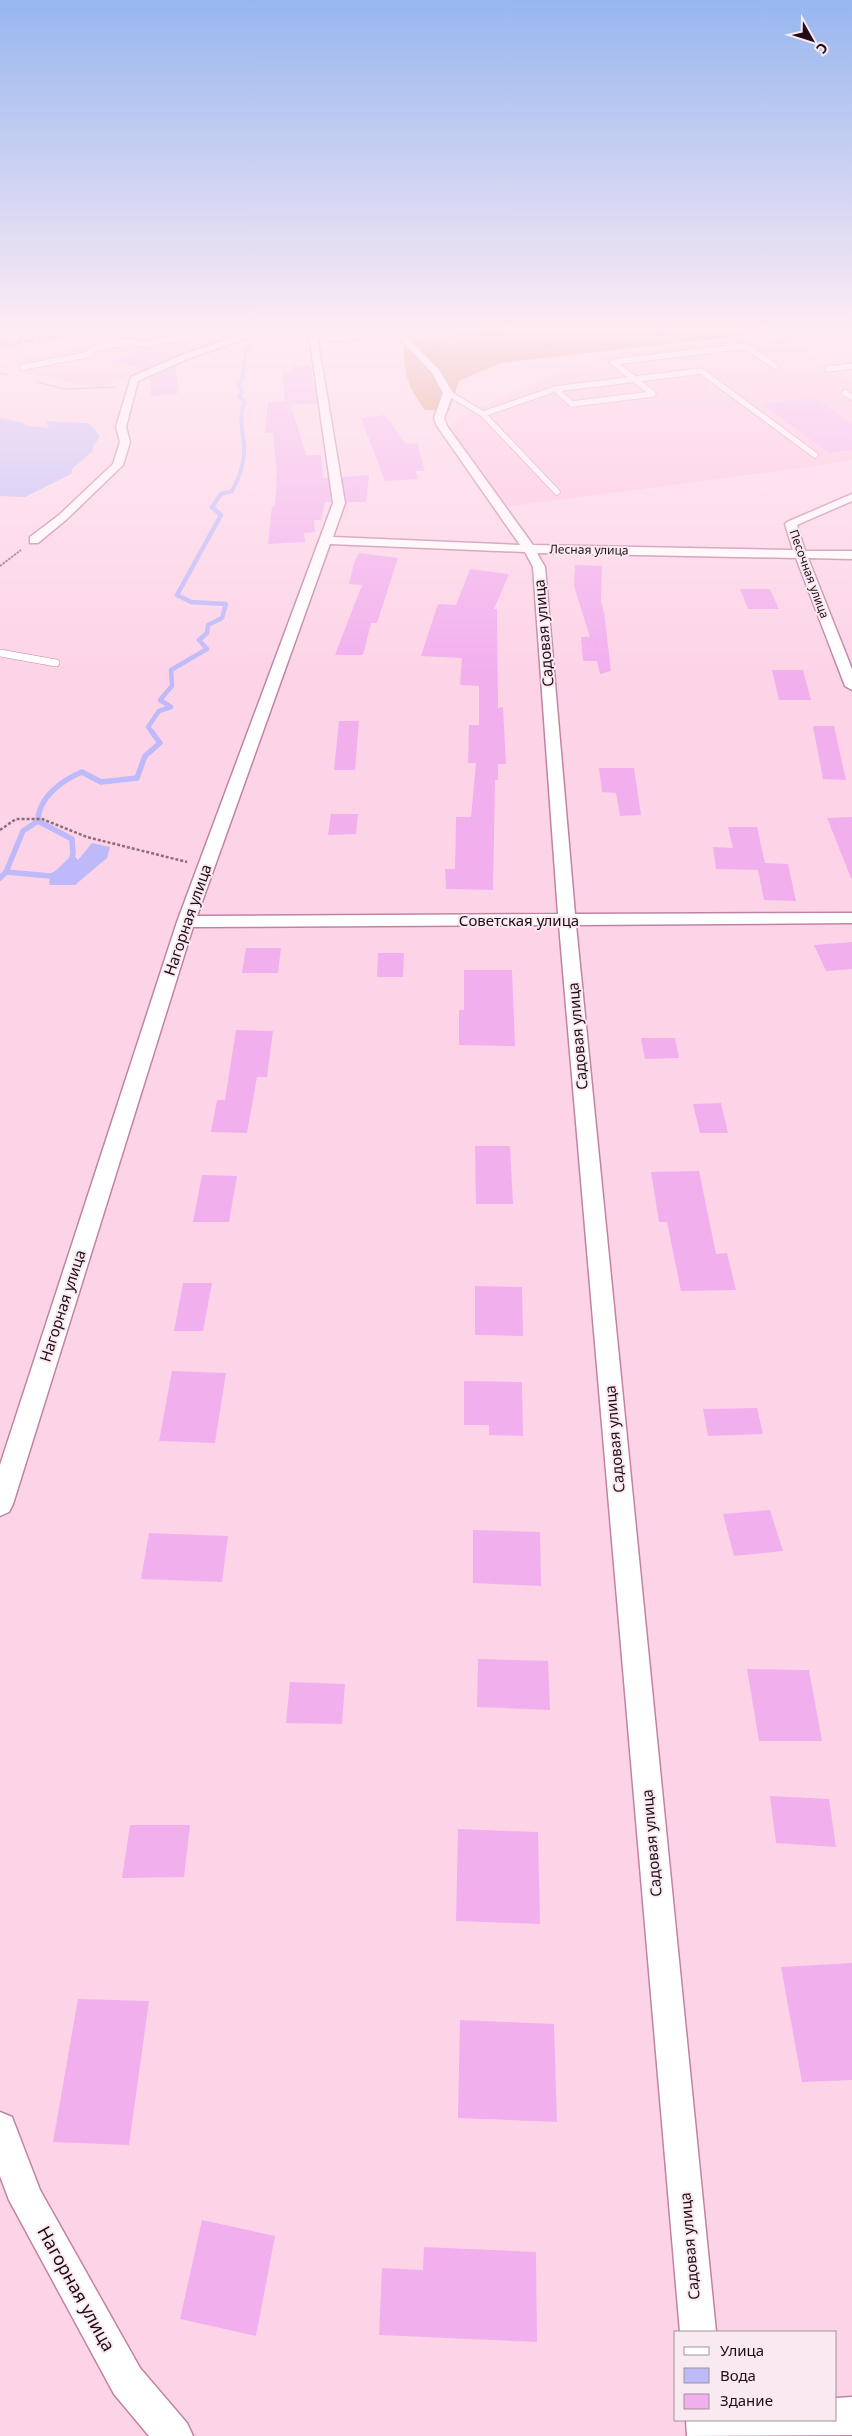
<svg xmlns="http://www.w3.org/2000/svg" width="852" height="2436" font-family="'Noto Sans',sans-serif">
<rect width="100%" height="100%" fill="#fdd4e7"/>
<!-- built -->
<g fill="#fec2df">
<polygon points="31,331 134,331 0,350 0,335"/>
<polygon points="174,331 193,331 228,340 99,388 0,368 0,363"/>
<polygon points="781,334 852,382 852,460 824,465 504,507 449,426 476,409 601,355"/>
</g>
<!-- forest -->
<path fill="#d98a60" d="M473,331H785L500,363L459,381L449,411L425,410C407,385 403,373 404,342Z"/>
<!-- water -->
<g fill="#beb9f9">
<polygon points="0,418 20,422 28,426 49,428 46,421 87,423 95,429 100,437 93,447 92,452 73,468 71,474 25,497 0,496"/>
<polygon points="92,843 110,847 107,858 75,885 49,885 50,876 73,854 78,860"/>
</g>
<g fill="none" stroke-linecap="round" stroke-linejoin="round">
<!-- stream-far2 -->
<path stroke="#beb9f9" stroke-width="4" d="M214,509L212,507L221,494L232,491C240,477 245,461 244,445C243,430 238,416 245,402L239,397L242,392L238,383L242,380L248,341"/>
<!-- stream-far1 -->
<polyline stroke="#beb9f9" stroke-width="4.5" points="153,733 148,727 159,711 171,707 160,700 172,686 171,670 207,649 199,640 207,633 208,625 222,618 226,604 191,602 177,595 221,515 212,507"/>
<!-- stream -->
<g stroke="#beb9f9" stroke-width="5.5">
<polyline points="38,821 72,839 73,854 70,863"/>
<polyline points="6,872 50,876 59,873"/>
<path d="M0,878L6,872L23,831L38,821C38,798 62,780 82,772L101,782L137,778L145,756L160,743L152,732"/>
</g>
</g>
<!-- building -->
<g fill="#f2afee">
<polygon points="174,343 175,356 144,369 112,360 143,348 154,351"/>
<polygon points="311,365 317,403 291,405 306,455 321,455 323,478 328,478 331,502 325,502 321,520 314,520 315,532 304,533 305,542 268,544 272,507 275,507 277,473 273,433 265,433 268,402 285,401 282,372 292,371 291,366"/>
<polygon points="176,366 178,394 151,396 150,378"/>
<polygon points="815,398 852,424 852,450 829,453 762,404"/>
<polygon points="385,415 406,444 417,443 425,471 416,471 418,479 385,481 361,418"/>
<polygon points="369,475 366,502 347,502 342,477"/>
<polygon points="359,553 398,558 377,623 371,623 363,655 335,655 362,585 349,584 354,563"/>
<polygon points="575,565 602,566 601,602 604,612 611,671 600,674 597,661 583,661 581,637 590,637 574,586"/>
<polygon points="470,569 509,574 494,609 497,609 498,708 503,707 506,764 498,764 498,780 495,780 493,890 446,889 445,869 455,869 456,817 471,817 476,763 468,763 469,725 479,725 479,686 460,685 462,658 421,656 438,604 456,605"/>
<polygon points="740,589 770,589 779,609 748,609"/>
<polygon points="772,670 803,670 811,700 779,700"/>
<polygon points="339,721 359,721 355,770 334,770"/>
<polygon points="813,726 834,726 846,780 823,779"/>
<polygon points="599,768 634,768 641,815 620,816 616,793 602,792"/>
<polygon points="331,814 358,814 356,834 328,835"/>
<polygon points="852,817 852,878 851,878 827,818"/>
<polygon points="728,827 757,827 765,863 788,864 796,901 764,900 758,870 716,869 713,847 733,848"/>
<polygon points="852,942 852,969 826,971 814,945"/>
<polygon points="246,948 281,948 278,973 242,973"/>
<polygon points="378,953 404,953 403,977 377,977"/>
<polygon points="464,970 512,970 515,1046 459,1045 459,1010 464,1010"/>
<polygon points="236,1030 273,1031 267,1077 257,1077 247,1133 211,1132 217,1100 225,1100"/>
<polygon points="641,1038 675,1038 679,1058 645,1059"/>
<polygon points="721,1103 728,1133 700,1133 693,1104"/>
<polygon points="475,1146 510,1146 513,1204 476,1204"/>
<polygon points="699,1171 716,1254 727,1253 736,1290 681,1291 667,1222 659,1222 651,1172"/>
<polygon points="202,1175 237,1176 229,1222 193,1222"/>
<polygon points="183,1283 212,1283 203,1331 174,1331"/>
<polygon points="475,1286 522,1287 523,1336 475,1335"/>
<polygon points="172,1371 226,1373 215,1443 159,1441"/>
<polygon points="464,1381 522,1382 523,1436 489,1435 489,1425 464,1425"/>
<polygon points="757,1408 763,1434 708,1436 703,1409"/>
<polygon points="770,1510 783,1551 734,1556 723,1514"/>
<polygon points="473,1530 540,1532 541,1586 473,1583"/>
<polygon points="149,1533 228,1536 222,1582 141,1579"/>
<polygon points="478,1659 548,1661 550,1710 477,1707"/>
<polygon points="747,1669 809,1670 822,1741 759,1741"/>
<polygon points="290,1682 345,1684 342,1724 286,1723"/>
<polygon points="770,1796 829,1799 836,1847 776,1843"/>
<polygon points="130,1825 190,1825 184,1877 122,1878"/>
<polygon points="458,1829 538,1832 540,1924 456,1921"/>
<polygon points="852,1963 852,2080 802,2082 781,1967"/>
<polygon points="78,1999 149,2001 129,2145 53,2142"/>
<polygon points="460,2020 554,2024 557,2122 458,2118"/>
<polygon points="202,2220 275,2236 256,2336 180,2319"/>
<polygon points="424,2247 536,2252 537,2342 379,2335 382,2268 423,2270"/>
</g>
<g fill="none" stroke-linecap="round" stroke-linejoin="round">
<defs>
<g id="lane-far1">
<polyline points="23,367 86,355 95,348 128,342 147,344 211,331"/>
<polyline points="828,369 852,366"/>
<polyline points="555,389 572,404 653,394 613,362 745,346 775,366"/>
<polyline points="448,393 483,414"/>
<polyline points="845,393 852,397"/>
<polyline points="557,492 483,414 555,389 701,371 815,455"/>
</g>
<polyline id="lane" points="0,653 56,663"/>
<g id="street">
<polygon points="254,331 268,331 190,358 138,381 126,427 130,442 123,465 67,519 38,543 30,543 30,537 59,515 113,464 120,442 116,427 131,377 184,354"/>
<path d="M401,331L439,370L453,393L444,418L447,426L533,545L793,550L785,524L787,522L852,494V501L797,525L805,551H852V559L808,558L852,669V690L845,686L796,558L537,553L545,567L575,914L852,913V923L576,925L716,2332H680L559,925L193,927L13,1504L9,1512L0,1516V1465L177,922L333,503L309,334L317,336L345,503L333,537L520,545L437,426L434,418L443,393L432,373L396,334ZM330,544L525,552L533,567L558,914L197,916Z"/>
<polygon points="0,2112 12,2117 40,2190 140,2368 187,2423 193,2436 149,2436 114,2394 9,2200 0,2176"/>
<polygon points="852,2397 852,2435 687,2436 686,2420 836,2420 836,2398"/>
</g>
<polygon id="secondary" points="266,331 335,333 435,331 429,334 335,341 272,334"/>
</defs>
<!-- lane-far1 casing -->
<use href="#lane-far1" stroke="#c283a3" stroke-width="7"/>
<!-- lane casing -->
<use href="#lane" stroke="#c283a3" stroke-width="8"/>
<!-- street casing -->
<use href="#street" stroke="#c283a3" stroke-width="3"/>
<!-- secondary casing -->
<use href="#secondary" stroke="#c283a3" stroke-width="2"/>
<!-- path-far2 -->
<g stroke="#8d6d7c" stroke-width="1" stroke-dasharray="2 1" stroke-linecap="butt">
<polyline points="800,331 819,336"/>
<polyline points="446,338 499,331"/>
<polyline points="656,339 672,331"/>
<polyline points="770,343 852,334"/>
<polyline points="437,345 462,349 623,342"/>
<polyline points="0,373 9,375"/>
<polyline points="37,382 65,389 115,387"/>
</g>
<!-- path-far1 -->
<polyline stroke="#8d6d7c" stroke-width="2" stroke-dasharray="2.5 1" stroke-linecap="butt" points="0,566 21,550"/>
<!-- path -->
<polyline stroke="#8d6d7c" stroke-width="2.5" stroke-dasharray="3 2" stroke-linecap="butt" points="0,830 16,819 42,819 87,837 187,862"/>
<!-- lane-far1 -->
<use href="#lane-far1" stroke="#fff" stroke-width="5.5"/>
<!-- lane -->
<use href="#lane" stroke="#fff" stroke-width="7"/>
<!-- street -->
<use href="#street" fill="#fff" fill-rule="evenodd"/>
<!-- secondary -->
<use href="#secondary" fill="#fff" fill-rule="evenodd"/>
<defs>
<polyline id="rail" points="0,345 100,331"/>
</defs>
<!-- rail casing -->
<use href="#rail" stroke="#987787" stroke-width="2.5"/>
<!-- rail -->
<use href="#rail" stroke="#f8eaf0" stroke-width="2" stroke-dasharray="5.5" stroke-linecap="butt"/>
</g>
<!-- sky -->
<linearGradient id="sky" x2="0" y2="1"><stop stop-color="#97b6ef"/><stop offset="0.49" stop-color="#feecf4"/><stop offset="1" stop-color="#feecf4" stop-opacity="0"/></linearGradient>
<rect width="852" height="672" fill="url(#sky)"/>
<g text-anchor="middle" stroke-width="4" stroke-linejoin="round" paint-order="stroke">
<!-- far-street labels -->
<g font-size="12" fill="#230c18" stroke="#f8eaf0">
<text transform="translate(589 550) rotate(1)" y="4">Лесная улица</text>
<text transform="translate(809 574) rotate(70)" y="4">Песочная улица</text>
</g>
<!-- street labels -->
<g font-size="15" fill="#230c18" stroke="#f8eaf0">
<text transform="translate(544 633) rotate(-95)" y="5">Садовая улица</text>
<text transform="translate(188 920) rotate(-71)" y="5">Нагорная улица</text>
<text x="519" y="926">Советская улица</text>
<text transform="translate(578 1036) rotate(-95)" y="5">Садовая улица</text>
<text transform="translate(63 1306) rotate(-72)" y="5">Нагорная улица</text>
<text transform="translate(615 1439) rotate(-95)" y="5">Садовая улица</text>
<text transform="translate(652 1843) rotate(-95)" y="5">Садовая улица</text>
<text transform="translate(690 2246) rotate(-95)" y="5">Садовая улица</text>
</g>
<!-- near-street labels -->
<g font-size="18" fill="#230c18" stroke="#f8eaf0">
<text transform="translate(76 2289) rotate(61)" y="6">Нагорная улица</text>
</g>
</g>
<!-- legend -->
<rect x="674" y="2331" width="162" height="90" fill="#f8eaf0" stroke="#a3919a"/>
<rect x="684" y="2347" width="25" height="8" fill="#ffffff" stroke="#a3919a"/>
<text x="720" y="2356" font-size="15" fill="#230c18">Улица</text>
<rect x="684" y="2368" width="25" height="15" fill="#beb9f9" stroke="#a3919a"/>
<text x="720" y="2381" font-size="15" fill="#230c18">Вода</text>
<rect x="684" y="2394" width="25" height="15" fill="#f2afee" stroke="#a3919a"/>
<text x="720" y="2406" font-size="15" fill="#230c18">Здание</text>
<!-- north arrow -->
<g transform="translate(812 40) rotate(129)" stroke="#f8eaf0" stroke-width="4" paint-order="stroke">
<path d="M0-4L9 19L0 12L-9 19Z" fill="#230c18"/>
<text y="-8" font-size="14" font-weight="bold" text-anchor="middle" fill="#230c18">С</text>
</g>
</svg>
